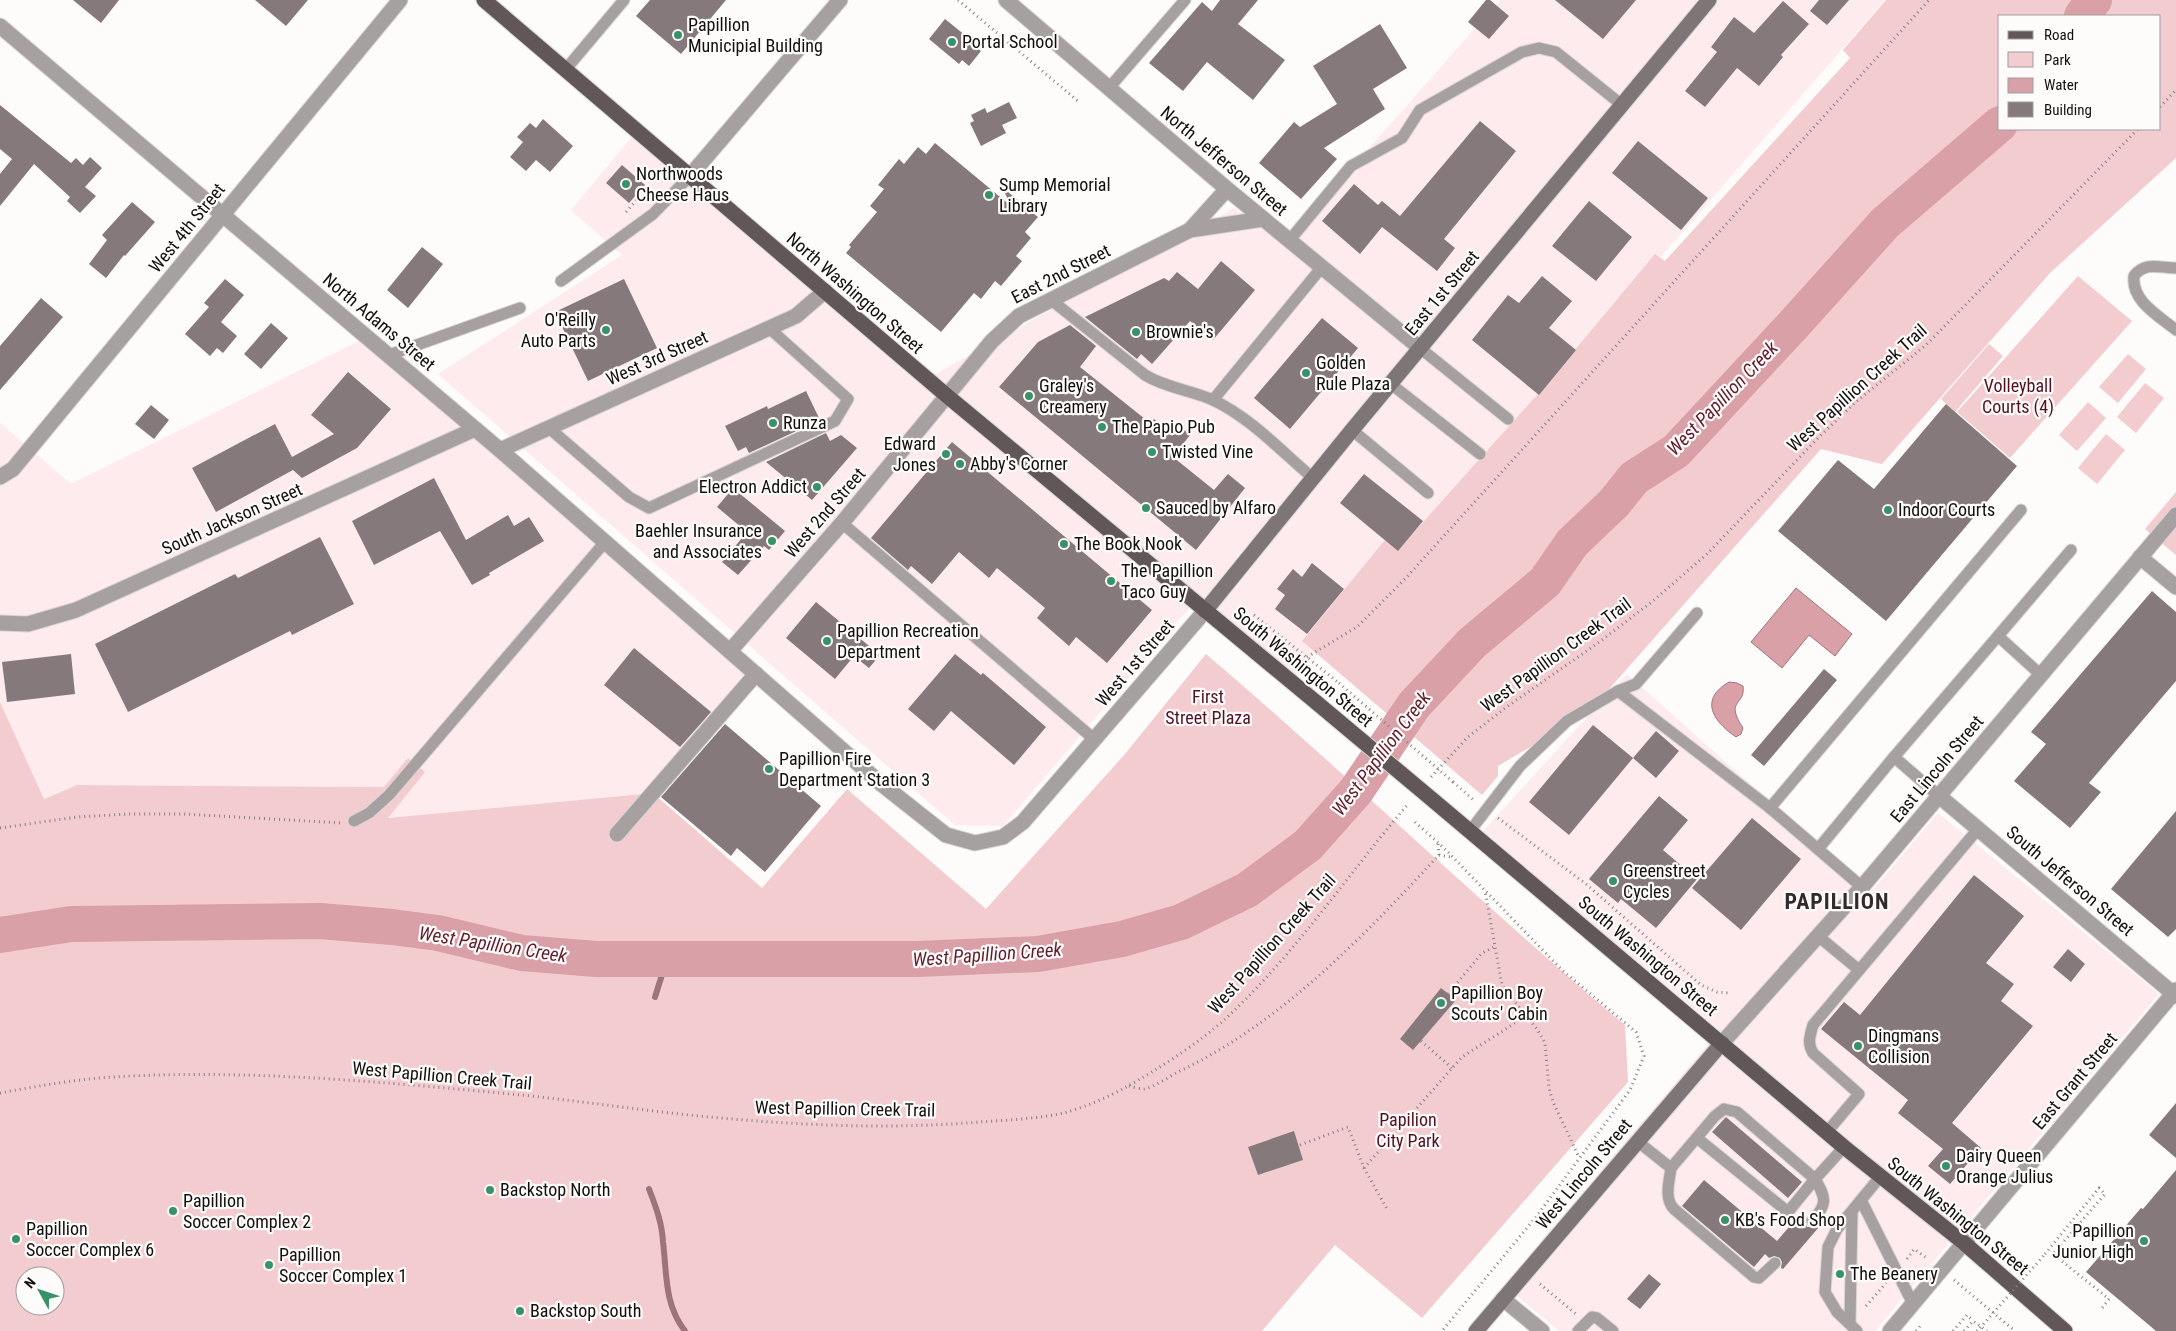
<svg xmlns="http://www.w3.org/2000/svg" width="2176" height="1331" font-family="'Roboto Condensed',sans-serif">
<rect width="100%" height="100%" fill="#fefbfb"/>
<!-- built -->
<g fill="#feebed">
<polygon points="1500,0 1885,0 1285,687 1190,607 1003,826 955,825 438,374 622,255 571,210 637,131 921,382 1234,208 1285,244"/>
<polygon points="367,337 756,674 653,793 388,818 384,787 77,785 44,799 0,702 0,423 71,484"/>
<polygon points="1627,674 1871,892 1938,813 2159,994 1875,1331 1559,1331 1504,1285 1720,1030 1482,832"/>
</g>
<!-- green -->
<g fill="#f3ccd0" fill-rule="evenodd">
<path d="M1886,0H2176V158L2050,273L1882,464L1821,449L1588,713L1498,766V776L1482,795L1302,641L1385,540L1398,550L1538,394L1655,254L1665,261L1850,58L1843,50ZM2000,16H2160V129H2000Z"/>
<polygon points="2078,276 2132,321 2010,458 1957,412"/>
<polygon points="1989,344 2003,356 1955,412 1941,399"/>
<polygon points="2128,354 2146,369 2118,403 2099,387"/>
<polygon points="2145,383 2164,398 2136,433 2117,417"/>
<polygon points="2088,402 2106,418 2077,451 2059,435"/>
<polygon points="2106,434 2125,450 2097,484 2078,468"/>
<polygon points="2176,492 2176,555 2145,529"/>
<path d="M1206,654C1348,775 1482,905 1625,1025L1628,1082L1422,1318L1335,1245L1262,1331H0V702L44,799L77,785L384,787L408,758L425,772L388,818L653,793L762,888L847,789L986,909L1125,754ZM25,1276H55V1306H25Z"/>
</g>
<!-- water -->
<g fill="#d9a0a8" stroke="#9e747a">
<polygon points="1796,588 1852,634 1835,656 1809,635 1782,668 1751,642"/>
<path d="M1729,682L1737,683L1743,686C1746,706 1724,699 1743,728L1741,734L1736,737C1714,722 1698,700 1729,682Z"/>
</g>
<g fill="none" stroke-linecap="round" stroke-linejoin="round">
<!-- stream -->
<g stroke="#9e747a" stroke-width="6">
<polyline points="655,997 667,959"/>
<path d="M649,1189C656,1207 662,1223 663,1242C667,1274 664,1304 685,1331"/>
</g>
<!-- river -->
<g stroke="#d9a0a8" stroke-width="36">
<polyline points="2082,16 2094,0"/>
<polyline points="0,935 71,924 320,921 392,927 438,933 522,953 596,959 917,959 1038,954 1122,939 1181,922 1247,890 1308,845 1356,791 1414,705 1472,643 1545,582 1572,543 1614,503 1634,478 1676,451 1795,323 1885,223 2000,124"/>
</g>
</g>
<!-- building -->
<g fill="#86797b">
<polygon points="73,0 119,0 101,23"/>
<polygon points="255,0 308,0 286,26"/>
<polygon points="650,0 726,0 681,54 636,16"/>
<polygon points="1220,0 1258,0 1238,24 1285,60 1253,100 1207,62 1183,91 1149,63 1202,2 1212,11"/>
<polygon points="1486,0 1490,0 1509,16 1489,39 1468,22"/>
<polygon points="1555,0 1636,0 1603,39"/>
<polygon points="1819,0 1849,0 1827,25 1810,11"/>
<polygon points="1783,1 1809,24 1781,55 1783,57 1759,86 1737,68 1705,107 1685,91 1717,52 1711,47 1734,17 1754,33"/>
<polygon points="945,19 976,44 974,46 981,51 969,66 962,60 959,64 929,39"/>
<polygon points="1380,24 1407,68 1373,89 1385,109 1324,148 1337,159 1301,199 1259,163 1294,122 1300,127 1337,104 1313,66"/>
<polygon points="1009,102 1017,118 1002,125 1006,133 981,146 970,123 974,121 971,115 985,108 987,113"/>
<polygon points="0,105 71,163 76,158 83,165 90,157 102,168 85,187 96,196 80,213 67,201 70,197 34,164 0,206 0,174 12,159 0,149"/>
<polygon points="543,119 573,146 550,172 536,160 526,171 510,157 523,142 517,137 530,123 536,128"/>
<polygon points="1480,121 1516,151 1444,239 1455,248 1437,271 1382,227 1360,254 1322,221 1354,184 1378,205 1382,201 1400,216"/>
<polygon points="1638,141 1708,198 1681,230 1612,173"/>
<polygon points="935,143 1011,206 1002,187 1038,217 1025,232 1031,238 1016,256 1022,261 1001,286 995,281 981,299 974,293 941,332 846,253 851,247 849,245 877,212 870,206 884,189 878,185 899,159 904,164 918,147 926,154"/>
<polygon points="622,165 645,185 629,203 606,183"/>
<polygon points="1589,201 1632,237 1596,281 1552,246"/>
<polygon points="132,202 155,222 125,256 124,255 106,278 89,264 107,240 102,235"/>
<polygon points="422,247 443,264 408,308 387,290"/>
<polygon points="1221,261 1255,290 1213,340 1190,321 1152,364 1141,354 1137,359 1085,317 1164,278 1169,281 1177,272 1198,289"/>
<polygon points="1542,276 1572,301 1549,328 1576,350 1539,395 1472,340 1508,295 1519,303"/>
<polygon points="225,279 244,295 221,322 237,336 223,353 217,348 210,356 185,334 209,307 204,303"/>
<polygon points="624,279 657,348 588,381 555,312"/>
<polygon points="41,298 63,317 0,390 0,346"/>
<polygon points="1322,318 1358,348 1290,429 1254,398"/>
<polygon points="271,323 288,338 261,369 244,354"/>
<polygon points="1070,325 1096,346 1080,367 1150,423 1154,419 1169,431 1176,423 1190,435 1173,457 1214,490 1228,474 1245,488 1196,550 999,387 1038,342"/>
<polygon points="348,372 391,409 357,448 302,478 293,470 216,512 192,468 275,424 292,457 334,434 311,415"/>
<polygon points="806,391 820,420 749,453 746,447 738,451 725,426 767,406 768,409"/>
<polygon points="1946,404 2017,466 1886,621 1778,531 1838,460 1874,489"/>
<polygon points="151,405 169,420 154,439 135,424"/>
<polygon points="826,433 830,441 841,435 857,448 812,500 766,462"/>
<polygon points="952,442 1152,610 1107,663 1076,637 1069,646 1037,618 1045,608 997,568 989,578 959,552 932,584 911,566 908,570 871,538"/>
<polygon points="1364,474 1423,521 1398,551 1340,503"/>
<polygon points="434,478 466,540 508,515 514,526 529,517 544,541 489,573 490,575 472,585 440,531 374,565 352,521"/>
<polygon points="733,488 785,531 769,550 764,546 738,575 722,562 747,532 717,507"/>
<polygon points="320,537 354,604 292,635 290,631 128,712 95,644 235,574 238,578"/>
<polygon points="1312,563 1344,589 1307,634 1275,609 1285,595 1277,589 1293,569 1302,577"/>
<polygon points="2152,591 2176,612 2176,681 2089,783 2101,792 2070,828 2014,781 2046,744 2031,732"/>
<polygon points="816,602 880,655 869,668 854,656 835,679 786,638"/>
<polygon points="634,648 711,712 680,747 604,685"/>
<polygon points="71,654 75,694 7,702 2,662"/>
<polygon points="955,654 981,675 983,673 1046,727 1014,765 951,711 934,731 908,709"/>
<polygon points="1824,669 1837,680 1764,766 1751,755"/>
<polygon points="725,724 821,806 765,872 737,848 731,856 661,797"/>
<polygon points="1593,725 1633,758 1569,835 1529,802"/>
<polygon points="1656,731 1679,751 1656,778 1633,758"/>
<polygon points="1659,796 1688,820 1663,850 1697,879 1656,928 1621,899 1618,903 1589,879"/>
<polygon points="2176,811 2176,929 2168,937 2111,889"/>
<polygon points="1752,818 1801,859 1741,930 1692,888"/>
<polygon points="1974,875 2024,916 1986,963 2014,984 2001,1001 2033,1026 1952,1123 1981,1148 1950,1184 1928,1166 1943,1149 1898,1113 1908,1100 1821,1029 1844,1002 1860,1015"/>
<polygon points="2068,949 2085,964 2071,982 2053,967"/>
<polygon points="1441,988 1456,1000 1413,1050 1400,1039"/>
<polygon points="2176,1103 2176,1158 2149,1135"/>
<polygon points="1726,1117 1802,1182 1788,1198 1712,1132"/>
<polygon points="1294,1131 1303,1160 1258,1175 1248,1147"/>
<polygon points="2176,1170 2176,1331 2156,1331 2086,1272 2141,1208 2143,1209"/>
<polygon points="1704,1180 1777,1241 1802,1212 1806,1216 1805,1223 1807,1227 1819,1227 1783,1269 1781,1268 1782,1262 1780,1258 1774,1256 1769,1258 1765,1254 1754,1267 1682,1206"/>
<polygon points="1649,1274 1661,1284 1640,1309 1627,1299"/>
</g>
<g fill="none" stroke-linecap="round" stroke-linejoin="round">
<defs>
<g id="lane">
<polyline points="566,69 624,0"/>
<polyline points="1109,88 1185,0"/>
<polyline points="1289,241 1351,166 1402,138 1420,110 1522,52 1539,48 1556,52 1622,105"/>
<path d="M2176,268C2160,268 2145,261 2134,276C2131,301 2159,316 2176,330"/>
<polyline points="561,281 653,214 690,176"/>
<path d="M1050,299L1145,375C1166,388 1191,390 1213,400C1251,418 1282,452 1313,478"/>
<polyline points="1420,348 1508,419"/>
<polyline points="389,355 520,308"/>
<polyline points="1391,384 1480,454"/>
<polyline points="1213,400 1322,267"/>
<polyline points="549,428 629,497 649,508 835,421 848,399 769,328"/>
<polyline points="1352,430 1428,493"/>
<polyline points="842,523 1094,739"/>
<polyline points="1998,636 2071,550"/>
<polyline points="1618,691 1770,808 1862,887"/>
<polyline points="1894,757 1998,636 2041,675"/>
<polyline points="1770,808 2021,510"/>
<polyline points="354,821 369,813 389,795 605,542"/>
<polyline points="1470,831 1520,766 1567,721 1618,691 1636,684 1697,613"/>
<polyline points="1818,849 1894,757 1939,796"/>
<polyline points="1818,936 1859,970"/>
<path d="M1827,1132L1859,1094L1813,1053C1807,1043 1810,1036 1813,1025L1978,829"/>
<polyline points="1637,1141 1671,1168 1715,1116 1724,1109 1737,1112 1815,1179 1788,1212 1697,1138"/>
<path d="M1671,1168C1669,1182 1664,1199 1674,1209L1754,1277L1759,1278L1775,1263"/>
<polyline points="1861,1200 1913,1304"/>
<path d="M1812,1221C1828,1204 1826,1198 1815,1179L1844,1147"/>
<polyline points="1850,1324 1852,1212"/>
<polyline points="1578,1331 1592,1317 1597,1318 1613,1331"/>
<polyline points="1857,1331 1837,1312 1825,1292 1828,1247 1837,1229 1880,1177"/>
</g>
<g id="street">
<polyline points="1006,0 1227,189 1420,348"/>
<polyline points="0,26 500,450 879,782 946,835 975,843 1003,837 1023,822 1205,611"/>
<polyline points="690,176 840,0"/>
<polyline points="1190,230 1227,189"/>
<polyline points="500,450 796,316 825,291"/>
<polyline points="0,477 13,469 400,0"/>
<polyline points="2140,557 2176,587"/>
<polyline points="0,623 28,624 76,610 475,429"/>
<polyline points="730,651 842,523 992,341 1019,316 1190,230 1263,219"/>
<polyline points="1939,796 2176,996"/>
<polyline points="617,834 756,674"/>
<polyline points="1722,1043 1862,887 2176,515"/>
<polyline points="1503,1299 1542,1331"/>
<polyline points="1890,1331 2176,990"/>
</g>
<g id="secondary">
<polyline points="1205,611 1352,430 1709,0"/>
<polyline points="1476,1331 1722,1043"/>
</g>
<g id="primary">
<polyline points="484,0 946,395 1317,703"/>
<polyline points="1434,801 1844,1147 1964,1243 2065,1331"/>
</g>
</defs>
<!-- lane casing -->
<use href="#lane" stroke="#d8d5d5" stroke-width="13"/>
<!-- street casing -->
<use href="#street" stroke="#d8d5d5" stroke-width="17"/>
<!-- secondary casing -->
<use href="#secondary" stroke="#d8d5d5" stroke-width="17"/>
<!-- primary casing -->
<use href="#primary" stroke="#d8d5d5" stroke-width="17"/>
<!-- path -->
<g stroke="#858282" stroke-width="3" stroke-dasharray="1 4" stroke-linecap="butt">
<polyline points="958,0 1079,102"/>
<polyline points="2160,107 2176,90"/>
<polyline points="626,212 640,196 637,194"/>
<polyline points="1254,615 1339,683"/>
<polyline points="1307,657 1357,627 1404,580 1929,0"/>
<polyline points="1431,777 1468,737 1508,706 1598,643 1653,601 1707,554 1819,437 1857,401 1926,345 2138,129"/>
<polyline points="1453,782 1475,801"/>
<polyline points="1498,818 1586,884 1701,985 1717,992 1728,993"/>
<polyline points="1415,822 1446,850 1562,970 1636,1032 1644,1056 1630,1090 1536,1217 1442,1331"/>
<polyline points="0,828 77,817 129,814 184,814 341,823"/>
<polyline points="1439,855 1451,857"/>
<polyline points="1448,994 1482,953 1494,947"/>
<polyline points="1526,1016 1537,1029 1545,1043 1549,1088 1553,1102 1579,1157"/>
<polyline points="1421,1041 1452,1068"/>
<path d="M1129,1086C1133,1087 1140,1089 1144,1089C1155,1087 1168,1077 1178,1072C1281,1023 1363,937 1439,855L1438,844"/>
<path d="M0,1093C33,1087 66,1081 99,1078C230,1068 371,1081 501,1093C578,1100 655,1113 732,1119C814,1126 897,1129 979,1122C1007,1120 1037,1119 1064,1113C1085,1107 1109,1097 1128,1086C1157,1070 1200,1042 1224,1020C1294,956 1347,875 1409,803"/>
<polyline points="1300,1145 1348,1127 1364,1168 1387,1209"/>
<polyline points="1364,1168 1462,1057 1526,1016 1502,985 1485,891"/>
<polyline points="2045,1254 2099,1188 2105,1194 2053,1254 2109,1299 2100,1311"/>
<polyline points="1907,1259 1914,1249 1928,1259"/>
<polyline points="1954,1280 2015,1331"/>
<polyline points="1540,1284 1576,1314"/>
<polyline points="1866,1306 1886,1283"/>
<polyline points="1916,1331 1921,1325"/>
<polyline points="1953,1331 1967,1315 1973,1321"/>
<polyline points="1964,1331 1973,1321 1987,1331"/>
<polyline points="1977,1331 1980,1328"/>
</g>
<!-- lane -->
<use href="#lane" stroke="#a7a0a1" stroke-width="11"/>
<!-- street -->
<use href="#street" stroke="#a7a0a1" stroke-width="15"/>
<!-- secondary -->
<use href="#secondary" stroke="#7e7576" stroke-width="15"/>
<!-- primary -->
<use href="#primary" stroke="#615758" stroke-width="15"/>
<defs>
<polyline id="primary-bridge" points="1317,703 1434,801"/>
</defs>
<!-- primary-bridge casing -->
<use href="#primary-bridge" stroke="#d8d5d5" stroke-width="17" stroke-linecap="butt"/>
<!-- path-bridge -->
<g stroke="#858282" stroke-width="3" stroke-dasharray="1 4" stroke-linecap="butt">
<polyline points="1339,683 1453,782"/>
<polyline points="1980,1328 2045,1254"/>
</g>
<!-- primary-bridge -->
<use href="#primary-bridge" stroke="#615758" stroke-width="15"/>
</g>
<!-- markers -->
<g fill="#379268" stroke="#fefbfb" stroke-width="2">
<circle cx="678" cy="35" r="5"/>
<circle cx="952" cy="42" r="5"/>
<circle cx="626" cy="184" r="5"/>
<circle cx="989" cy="195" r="5"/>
<circle cx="606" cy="330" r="5"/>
<circle cx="1136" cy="332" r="5"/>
<circle cx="1306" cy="373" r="5"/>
<circle cx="1029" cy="396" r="5"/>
<circle cx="773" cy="423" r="5"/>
<circle cx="1102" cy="427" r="5"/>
<circle cx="1152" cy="452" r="5"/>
<circle cx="946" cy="454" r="5"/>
<circle cx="960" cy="464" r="5"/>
<circle cx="817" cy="487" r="5"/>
<circle cx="1146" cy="508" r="5"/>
<circle cx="1888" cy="510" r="5"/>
<circle cx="772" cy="541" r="5"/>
<circle cx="1064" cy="544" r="5"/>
<circle cx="1111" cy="581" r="5"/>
<circle cx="827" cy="641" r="5"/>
<circle cx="769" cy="769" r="5"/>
<circle cx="1613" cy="881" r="5"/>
<circle cx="1441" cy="1003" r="5"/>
<circle cx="1858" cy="1046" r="5"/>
<circle cx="1946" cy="1166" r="5"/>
<circle cx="490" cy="1190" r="5"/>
<circle cx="173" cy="1211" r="5"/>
<circle cx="1725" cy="1220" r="5"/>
<circle cx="16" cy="1239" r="5"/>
<circle cx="2144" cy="1241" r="5"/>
<circle cx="269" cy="1265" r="5"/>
<circle cx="1840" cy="1274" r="5"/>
<circle cx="520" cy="1311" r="5"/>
</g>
<g text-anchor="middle" stroke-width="4.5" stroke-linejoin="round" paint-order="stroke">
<!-- poi labels -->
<g font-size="18" fill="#130f0f" stroke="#fefbfb" text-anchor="start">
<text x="688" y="31">Papillion<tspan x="688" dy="21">Municipial Building</tspan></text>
<text x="962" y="48">Portal School</text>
<text x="636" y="180">Northwoods<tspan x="636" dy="21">Cheese Haus</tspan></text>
<text x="999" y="191">Sump Memorial<tspan x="999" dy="21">Library</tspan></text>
<text x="596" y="326" text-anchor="end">O'Reilly<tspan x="596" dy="21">Auto Parts</tspan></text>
<text x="1146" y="338">Brownie's</text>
<text x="1316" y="369">Golden<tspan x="1316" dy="21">Rule Plaza</tspan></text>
<text x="1039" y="392">Graley's<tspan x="1039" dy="21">Creamery</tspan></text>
<text x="783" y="429">Runza</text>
<text x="1112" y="433">The Papio Pub</text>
<text x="936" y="450" text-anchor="end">Edward<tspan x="936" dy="21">Jones</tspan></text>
<text x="1162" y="458">Twisted Vine</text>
<text x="970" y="470">Abby's Corner</text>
<text x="807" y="493" text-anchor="end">Electron Addict</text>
<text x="1156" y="514">Sauced by Alfaro</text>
<text x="1898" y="516">Indoor Courts</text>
<text x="762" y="537" text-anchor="end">Baehler Insurance<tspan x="762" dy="21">and Associates</tspan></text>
<text x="1074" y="550">The Book Nook</text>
<text x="1121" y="577">The Papillion<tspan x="1121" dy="21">Taco Guy</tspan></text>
<text x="837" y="637">Papillion Recreation<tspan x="837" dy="21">Department</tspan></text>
<text x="779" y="765">Papillion Fire<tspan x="779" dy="21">Department Station 3</tspan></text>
<text x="1623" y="877">Greenstreet<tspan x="1623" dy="21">Cycles</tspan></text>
<text x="1451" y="999">Papillion Boy<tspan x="1451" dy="21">Scouts' Cabin</tspan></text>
<text x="1868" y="1042">Dingmans<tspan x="1868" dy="21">Collision</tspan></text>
<text x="1956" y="1162">Dairy Queen<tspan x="1956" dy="21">Orange Julius</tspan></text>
<text x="500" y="1196">Backstop North</text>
<text x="183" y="1207">Papillion<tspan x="183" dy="21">Soccer Complex 2</tspan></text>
<text x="1735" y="1226">KB's Food Shop</text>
<text x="26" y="1235">Papillion<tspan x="26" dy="21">Soccer Complex 6</tspan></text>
<text x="2134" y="1237" text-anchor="end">Papillion<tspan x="2134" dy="21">Junior High</tspan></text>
<text x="279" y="1261">Papillion<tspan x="279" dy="21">Soccer Complex 1</tspan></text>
<text x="1850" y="1280">The Beanery</text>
<text x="530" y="1317">Backstop South</text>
</g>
<!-- street labels -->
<g font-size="18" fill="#130f0f" stroke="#fefbfb">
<text transform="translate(1224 161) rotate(40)" y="6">North Jefferson Street</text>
<text transform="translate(187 228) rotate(-51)" y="6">West 4th Street</text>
<text transform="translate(1061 274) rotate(-27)" y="6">East 2nd Street</text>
<text transform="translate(855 293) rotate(41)" y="6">North Washington Street</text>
<text transform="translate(1442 293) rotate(-50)" y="6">East 1st Street</text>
<text transform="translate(379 322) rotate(40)" y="6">North Adams Street</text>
<text transform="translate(657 358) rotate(-24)" y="6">West 3rd Street</text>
<text transform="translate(1857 388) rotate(-42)" y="6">West Papillion Creek Trail</text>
<text transform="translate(825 513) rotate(-49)" y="6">West 2nd Street</text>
<text transform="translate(232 519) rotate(-24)" y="6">South Jackson Street</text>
<text transform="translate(1556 655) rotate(-36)" y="6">West Papillion Creek Trail</text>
<text transform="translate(1135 663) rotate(-49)" y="6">West 1st Street</text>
<text transform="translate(1303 667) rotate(40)" y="6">South Washington Street</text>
<text transform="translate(1937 769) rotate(-50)" y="6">East Lincoln Street</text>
<text transform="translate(2070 881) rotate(40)" y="6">South Jefferson Street</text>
<text transform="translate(1272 944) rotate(-48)" y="6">West Papillion Creek Trail</text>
<text transform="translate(1648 956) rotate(40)" y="6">South Washington Street</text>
<text transform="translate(442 1076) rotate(5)" y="6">West Papillion Creek Trail</text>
<text transform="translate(2075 1081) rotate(-50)" y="6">East Grant Street</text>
<text transform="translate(845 1109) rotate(1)" y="6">West Papillion Creek Trail</text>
<text transform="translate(1584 1174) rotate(-50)" y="6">West Lincoln Street</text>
<text transform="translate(1958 1216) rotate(39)" y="6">South Washington Street</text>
</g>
<!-- park labels -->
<g font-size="18" fill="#531022" stroke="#fefbfb">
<text x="2018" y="392">Volleyball<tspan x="2018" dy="21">Courts (4)</tspan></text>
<text x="1208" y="703">First<tspan x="1208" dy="21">Street Plaza</tspan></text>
<text x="1408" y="1126">Papilion<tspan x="1408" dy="21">City Park</tspan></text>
</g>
<!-- water labels -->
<g font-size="19" font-style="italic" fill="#611d2d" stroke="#fefbfb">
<text transform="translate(1722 398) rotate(-46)" y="7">West Papillion Creek</text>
<text transform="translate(1381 753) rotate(-53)" y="7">West Papillion Creek</text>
<text transform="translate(493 944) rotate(9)" y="7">West Papillion Creek</text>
<text transform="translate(987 954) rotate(-4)" y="7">West Papillion Creek</text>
</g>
<!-- district labels -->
<g font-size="22" font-weight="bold" letter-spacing="1" fill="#342a2b" stroke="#fefbfb">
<text x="1837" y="909">PAPILLION</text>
</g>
</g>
<!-- legend -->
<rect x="1998" y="15" width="162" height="115" fill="#fefbfb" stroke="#a09d9d"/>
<rect x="2008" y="31" width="25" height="8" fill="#615758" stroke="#a09d9d"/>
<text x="2044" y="40" font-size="15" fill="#130f0f">Road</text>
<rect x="2008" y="52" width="25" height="15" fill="#f3ccd0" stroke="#a09d9d"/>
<text x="2044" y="65" font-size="15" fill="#130f0f">Park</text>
<rect x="2008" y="78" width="25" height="15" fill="#d9a0a8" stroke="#a09d9d"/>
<text x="2044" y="90" font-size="15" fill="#130f0f">Water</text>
<rect x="2008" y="102" width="25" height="15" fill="#86797b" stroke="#a09d9d"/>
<text x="2044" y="115" font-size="15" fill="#130f0f">Building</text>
<!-- north arrow -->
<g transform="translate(40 1291) rotate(310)"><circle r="24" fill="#fefbfb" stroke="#a09d9d"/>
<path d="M0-4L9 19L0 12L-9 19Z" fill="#379268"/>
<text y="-8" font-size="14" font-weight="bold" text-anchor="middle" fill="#130f0f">N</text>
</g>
</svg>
